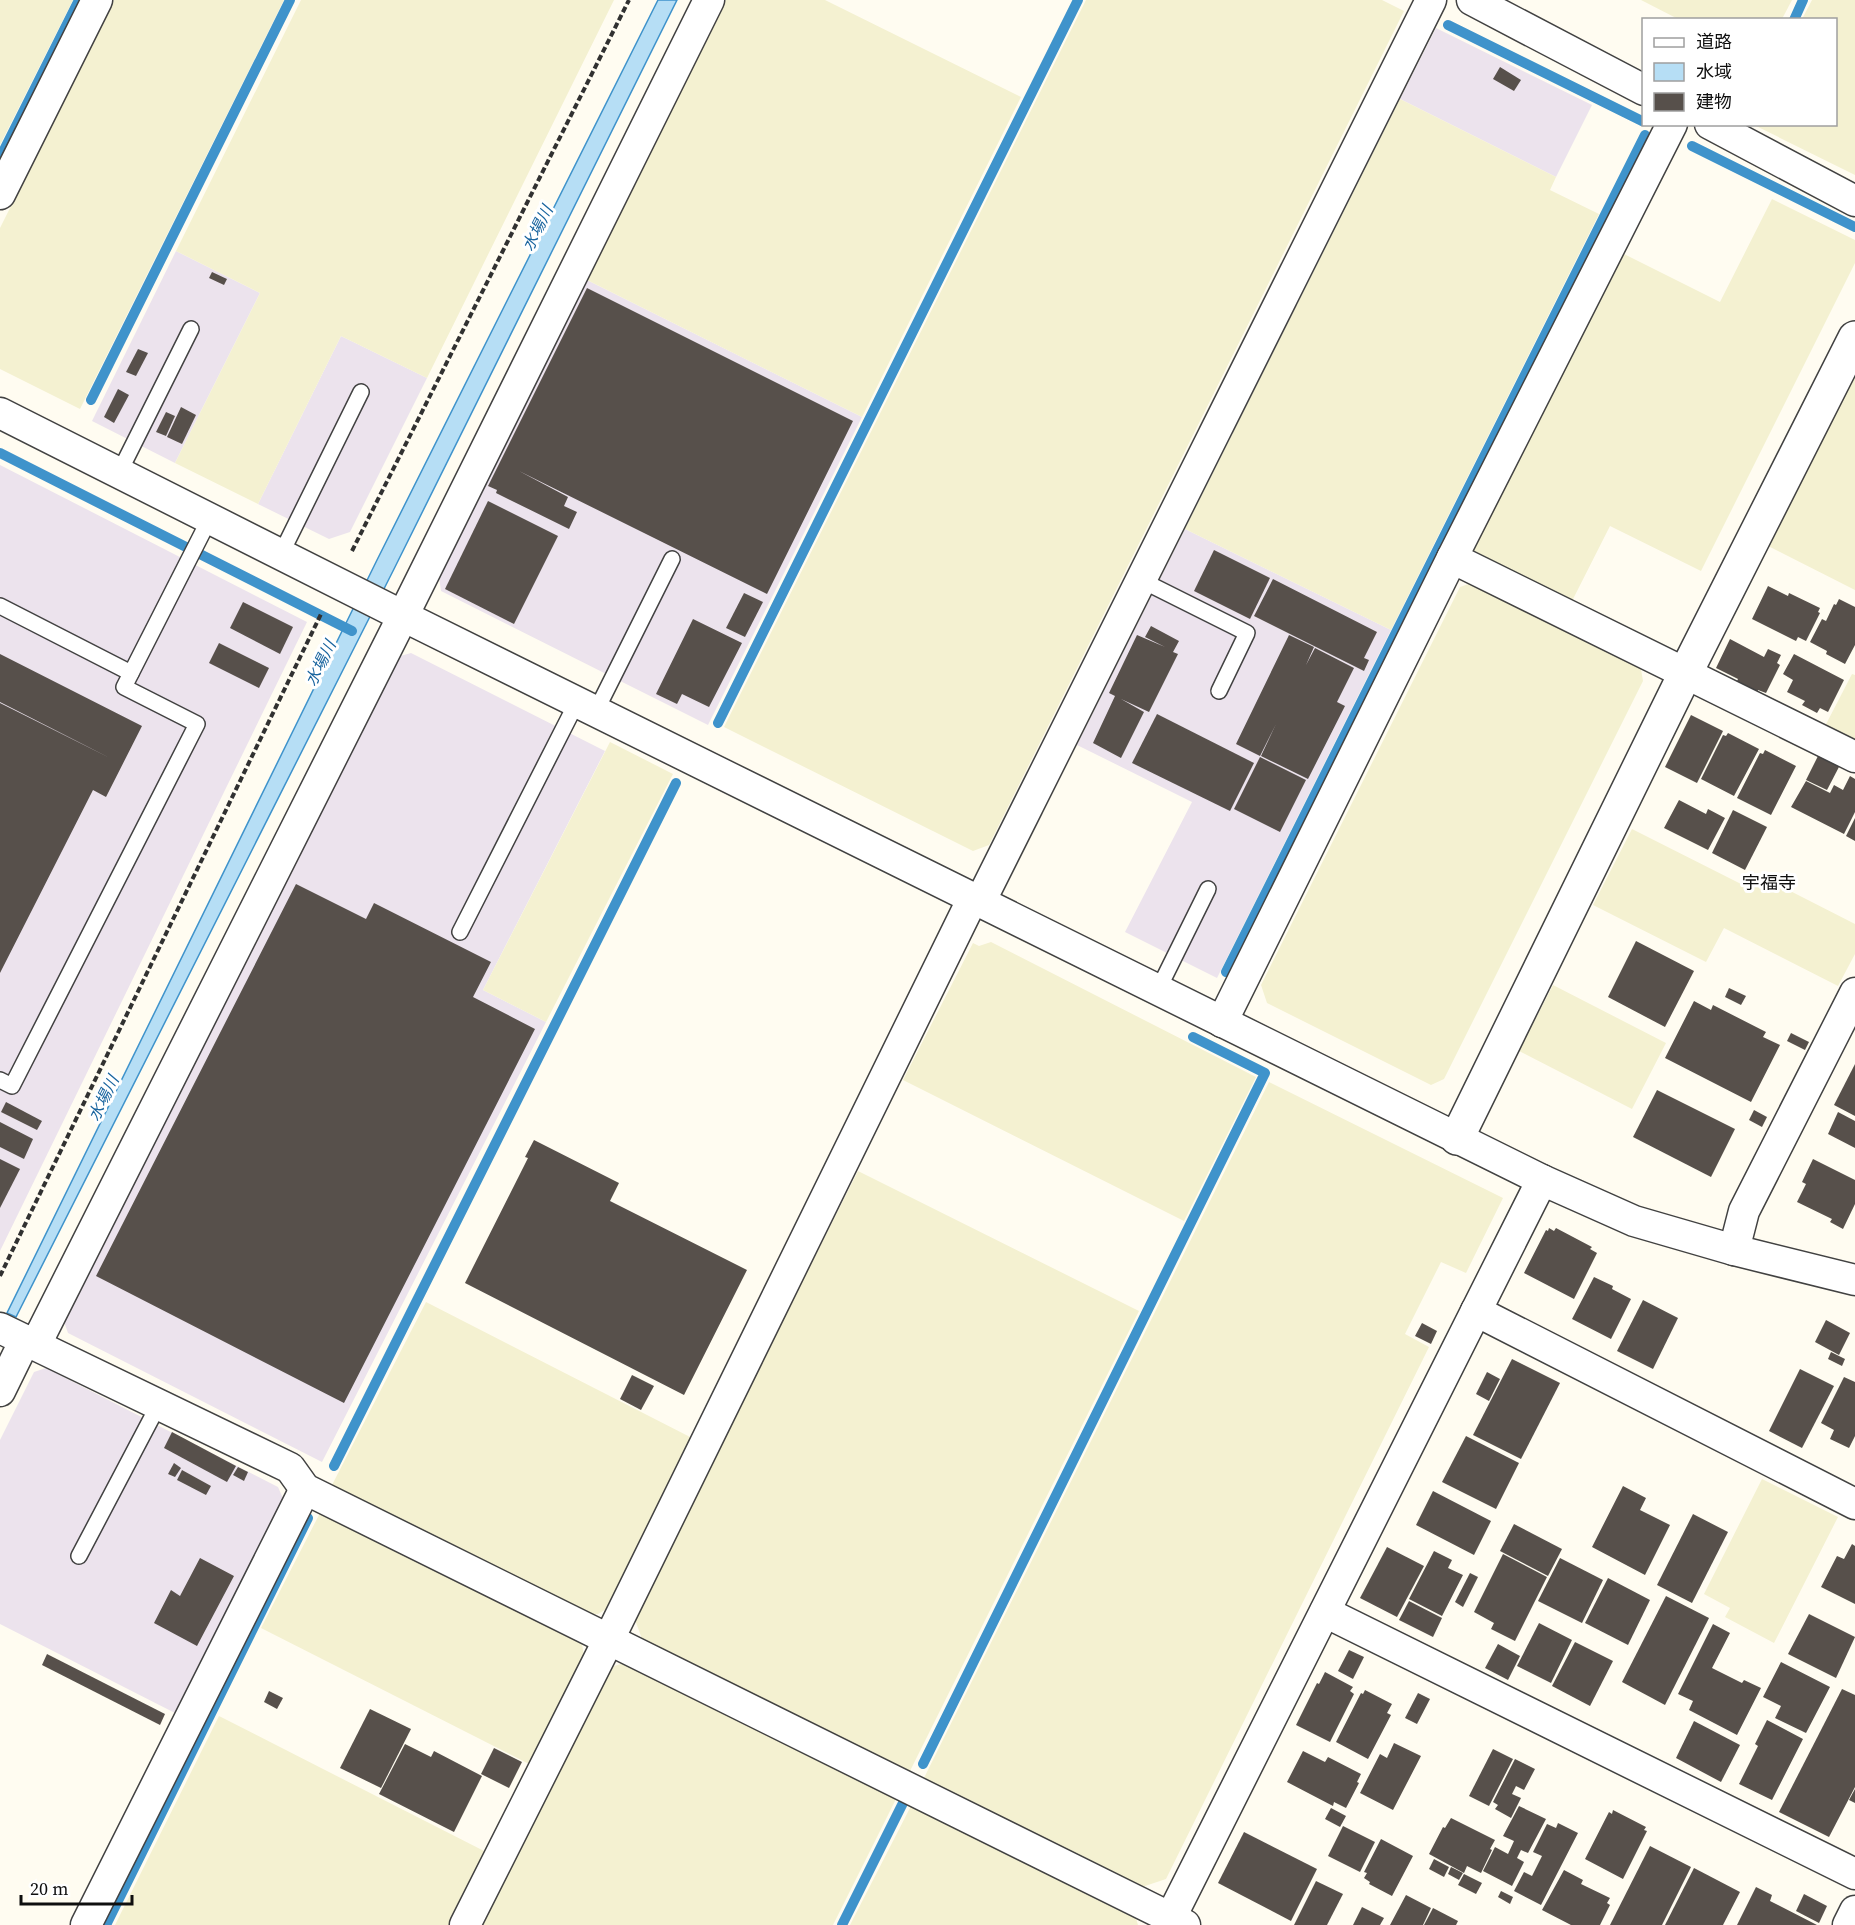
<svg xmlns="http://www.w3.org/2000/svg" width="1855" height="1925" font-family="'Source Serif 4','Noto Sans JP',serif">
<rect width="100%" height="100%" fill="#fffcf1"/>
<!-- industrial -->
<g fill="#ece3ed">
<polygon points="1436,28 1592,105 1556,177 1400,99"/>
<polygon points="176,251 260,293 175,463 92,421"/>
<polygon points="587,280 862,417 708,725 441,591 439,577"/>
<polygon points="341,336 427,378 350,532 329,539 258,504"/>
<polygon points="0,465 307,622 0,1251"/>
<polygon points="1185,529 1391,630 1217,978 1125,932 1192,802 1077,745"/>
<polygon points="411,653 605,751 483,990 546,1022 322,1462 68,1333 62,1316 397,657"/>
<polygon points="46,1368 278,1487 285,1503 175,1713 0,1624 0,1440 34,1372"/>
</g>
<!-- farmland -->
<g fill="#f4f1d1">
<polygon points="0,0 73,0 0,145"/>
<polygon points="114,0 284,0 80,409 0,369 0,228"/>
<polygon points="301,0 614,0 427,378 341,336 258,504 175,463 260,293 176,251"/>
<polygon points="726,0 825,0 1021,97 862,417 587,280"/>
<polygon points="1086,0 1382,0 1404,11 989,845 973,851 724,727"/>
<polygon points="1641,0 1792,0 1782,19 1680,20"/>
<polygon points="1812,0 1855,0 1855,175 1754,125 1836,124 1836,20 1802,19"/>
<polygon points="1400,99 1556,177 1550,190 1599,214 1391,630 1185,529"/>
<polygon points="1772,199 1855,240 1855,263 1701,571 1610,526 1570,605 1469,555 1620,252 1720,302"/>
<polygon points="1855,376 1855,590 1768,546"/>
<polygon points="1477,581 1640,663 1643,681 1444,1079 1431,1085 1267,1003 1261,985 1460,587"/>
<polygon points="1852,674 1855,675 1855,746 1823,730"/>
<polygon points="610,742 673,774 546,1022 483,990"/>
<polygon points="1632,829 1745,886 1753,872 1855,924 1855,954 1838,986 1724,928 1706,962 1593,905"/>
<polygon points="991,942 1256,1077 1184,1221 903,1080 973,943 979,946"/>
<polygon points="1553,985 1666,1043 1632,1109 1519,1051"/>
<polygon points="1269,1082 1503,1198 1466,1273 1441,1262 1405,1334 1429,1347 1166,1879 1139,1888 923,1780"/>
<polygon points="858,1171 1139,1311 909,1773 642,1639 634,1617"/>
<polygon points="426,1302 694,1439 608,1608 598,1614 586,1615 332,1485"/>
<polygon points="1762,1479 1838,1517 1774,1643 1725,1617 1730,1608 1704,1594"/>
<polygon points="321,1511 582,1644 584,1656 529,1764 261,1628"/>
<polygon points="628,1662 897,1797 833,1925 477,1925 607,1668"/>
<polygon points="219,1716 486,1852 449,1925 115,1925"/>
<polygon points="913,1802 1135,1915 1138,1925 850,1925"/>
</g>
<!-- water -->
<polygon fill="#b6def5" stroke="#3f93cb" stroke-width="1.5" points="658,0 677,0 394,569 16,1317 7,1313 377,560"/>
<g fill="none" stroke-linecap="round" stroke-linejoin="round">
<!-- stream -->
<g stroke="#3f93cb" stroke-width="10">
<polyline points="1794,20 1803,0"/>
<polyline points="1448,25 1642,121"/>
<polyline points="1692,146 1855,227"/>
<polyline points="0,158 79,0"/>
<polyline points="91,400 290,0"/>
<polyline points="0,453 352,631"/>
<polyline points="718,723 1078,0"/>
<polyline points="1226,972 1645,135"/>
<polyline points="334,1466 676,783"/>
<polyline points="923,1764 1265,1073 1193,1037"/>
<polyline points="106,1925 308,1518"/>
<polyline points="842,1925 903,1803"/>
</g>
</g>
<!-- building -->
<g fill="#57504b">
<polygon points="1500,67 1521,80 1514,91 1493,79"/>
<polygon points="212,272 227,279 224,285 209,278"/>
<polygon points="587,288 853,421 767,594 519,471 568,497 564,506 577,512 569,529 496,493 497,490 488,486"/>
<polygon points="138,349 148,353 136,376 126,372"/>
<polygon points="118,389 129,395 114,423 104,417"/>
<polygon points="181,407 196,415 182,444 167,437"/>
<polygon points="166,412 175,416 166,436 156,432"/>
<polygon points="488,501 558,536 514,624 445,589"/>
<polygon points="1214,550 1270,578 1250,619 1194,591"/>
<polygon points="1273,579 1377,632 1364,658 1369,660 1364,671 1254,616"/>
<polygon points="1768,586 1788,596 1789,593 1820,608 1818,612 1820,613 1806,641 1798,637 1796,641 1752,619"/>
<polygon points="744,593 763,602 745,637 726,628"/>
<polygon points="1839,599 1855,607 1855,645 1845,664 1826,654 1827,651 1810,642 1822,619 1826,621 1834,604 1836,605"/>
<polygon points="243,602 293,627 280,654 230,628"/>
<polygon points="693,619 742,643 709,707 682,694 677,704 656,694"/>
<polygon points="1151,626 1179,641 1173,652 1178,654 1149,712 1121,699 1144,712 1121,758 1093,743 1115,696 1109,693 1137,635 1165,647 1145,637"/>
<polygon points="1289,635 1314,647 1306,665 1315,648 1354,668 1337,702 1345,706 1308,779 1261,756 1276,724 1260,756 1236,744"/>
<polygon points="1730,639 1764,657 1768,649 1781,655 1777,663 1780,665 1766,693 1758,690 1757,693 1736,683 1738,679 1716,668"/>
<polygon points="219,643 269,668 259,688 209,663"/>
<polygon points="0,654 142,726 106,797 93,790 0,973 0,703 110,758 0,702"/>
<polygon points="1794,654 1844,680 1828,712 1820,708 1817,713 1802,705 1805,701 1787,692 1793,680 1783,674"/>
<polygon points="1157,714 1254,763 1230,811 1132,763"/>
<polygon points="1691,715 1723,731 1697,783 1665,767"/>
<polygon points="1728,733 1759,749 1734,796 1701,779 1723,735 1726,736"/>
<polygon points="1765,750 1796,766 1771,815 1737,798 1760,753 1763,754"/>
<polygon points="1819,754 1840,765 1827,790 1806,780"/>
<polygon points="1260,757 1306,780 1280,832 1234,809"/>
<polygon points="1850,776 1855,779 1855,812 1844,834 1791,807 1806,781 1830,793 1834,785 1843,790"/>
<polygon points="1679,800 1706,814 1708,809 1725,818 1708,850 1664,828"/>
<polygon points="1733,810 1767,827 1745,870 1712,853"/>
<polygon points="1855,818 1855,841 1846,836"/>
<polygon points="296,884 366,919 374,903 491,962 473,997 535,1029 344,1403 96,1276"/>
<polygon points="1636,941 1694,971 1665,1027 1608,997"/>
<polygon points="1729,988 1746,996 1741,1005 1725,997"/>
<polygon points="1694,1001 1711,1010 1713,1005 1766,1032 1763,1037 1780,1045 1751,1102 1665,1058"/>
<polygon points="1791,1033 1809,1042 1805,1050 1787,1041"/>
<polygon points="1855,1064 1855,1116 1834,1105"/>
<polygon points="1657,1090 1735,1129 1711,1177 1633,1137"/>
<polygon points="6,1102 42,1121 37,1130 1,1112"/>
<polygon points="1754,1110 1767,1117 1762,1127 1749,1120"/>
<polygon points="1838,1112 1855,1121 1855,1148 1828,1134"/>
<polygon points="0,1122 33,1139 24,1159 0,1147"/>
<polygon points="534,1140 619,1183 610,1201 747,1270 684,1395 465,1283 528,1158 525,1157"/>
<polygon points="0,1159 20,1169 0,1208"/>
<polygon points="1813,1159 1855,1180 1855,1204 1843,1229 1830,1222 1832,1219 1797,1202 1806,1184 1802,1182"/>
<polygon points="1549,1228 1554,1231 1556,1228 1592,1247 1590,1249 1597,1253 1574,1299 1524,1273 1546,1230 1548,1231"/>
<polygon points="1594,1277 1613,1286 1612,1289 1631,1299 1611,1339 1572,1319"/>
<polygon points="1643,1300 1678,1318 1653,1369 1617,1351"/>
<polygon points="1826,1320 1850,1333 1839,1355 1815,1342"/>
<polygon points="1422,1323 1437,1331 1431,1344 1415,1336"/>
<polygon points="1831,1352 1845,1359 1842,1366 1828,1359"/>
<polygon points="1512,1359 1560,1383 1521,1459 1473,1435"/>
<polygon points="1800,1369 1834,1386 1802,1448 1769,1431"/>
<polygon points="1487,1372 1500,1379 1489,1401 1476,1394"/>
<polygon points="632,1375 654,1386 641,1410 620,1399"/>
<polygon points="1844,1377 1855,1382 1855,1436 1849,1448 1830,1439 1834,1430 1821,1423"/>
<polygon points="172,1432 236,1466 227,1482 164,1448"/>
<polygon points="1466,1436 1519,1463 1496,1509 1442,1482"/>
<polygon points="174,1463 181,1468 175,1477 168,1474"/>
<polygon points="238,1467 248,1472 244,1481 233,1475"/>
<polygon points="182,1470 211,1486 206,1495 177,1480"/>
<polygon points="1623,1486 1646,1498 1640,1510 1670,1525 1645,1575 1592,1547"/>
<polygon points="1433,1491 1491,1521 1474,1555 1416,1525"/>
<polygon points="1693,1514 1728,1532 1692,1603 1657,1585"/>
<polygon points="1514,1524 1562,1549 1548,1576 1500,1551"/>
<polygon points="1852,1544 1855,1546 1855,1604 1821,1587 1837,1556 1844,1559"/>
<polygon points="1387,1547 1424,1566 1397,1617 1360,1598"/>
<polygon points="1434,1551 1452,1560 1448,1568 1463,1575 1442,1616 1409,1599"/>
<polygon points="1503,1554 1547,1577 1515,1641 1491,1629 1494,1623 1474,1612"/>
<polygon points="200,1558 234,1576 197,1646 154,1623 171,1590 180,1596"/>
<polygon points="1560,1558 1603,1580 1582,1623 1538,1601"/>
<polygon points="1470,1573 1478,1577 1463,1607 1455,1602"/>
<polygon points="1608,1578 1650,1600 1628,1645 1585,1623"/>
<polygon points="1666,1596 1709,1618 1665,1705 1622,1682"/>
<polygon points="1409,1601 1442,1618 1433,1637 1399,1620"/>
<polygon points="1809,1614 1855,1637 1836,1678 1788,1654"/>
<polygon points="1539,1623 1572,1640 1551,1683 1517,1666"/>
<polygon points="1713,1624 1730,1633 1712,1668 1742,1683 1744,1680 1761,1688 1737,1735 1689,1710 1693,1701 1678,1694"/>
<polygon points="1575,1642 1613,1661 1590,1706 1552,1686"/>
<polygon points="1498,1644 1520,1656 1508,1680 1485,1668"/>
<polygon points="1349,1650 1364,1657 1353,1679 1338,1671"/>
<polygon points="47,1654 165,1714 160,1725 42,1665"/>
<polygon points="1781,1662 1830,1687 1806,1733 1775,1718 1781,1706 1763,1697"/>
<polygon points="1325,1672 1353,1687 1350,1691 1354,1694 1330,1742 1296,1725 1317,1683 1319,1684"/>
<polygon points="1842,1689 1855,1695 1855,1787 1829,1837 1779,1812"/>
<polygon points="1365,1690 1392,1704 1387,1713 1391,1715 1368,1759 1336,1742 1361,1693 1363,1694"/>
<polygon points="269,1691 283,1698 277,1709 264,1702"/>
<polygon points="1418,1693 1430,1699 1417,1724 1405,1718"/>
<polygon points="370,1709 411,1729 381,1788 340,1768"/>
<polygon points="1767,1720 1803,1739 1772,1800 1739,1784 1758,1746 1755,1744"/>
<polygon points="1694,1721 1740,1745 1721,1782 1676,1758"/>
<polygon points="1394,1743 1421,1756 1393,1810 1360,1793 1380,1754 1387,1758"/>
<polygon points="405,1744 431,1757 434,1751 482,1776 454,1832 379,1794"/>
<polygon points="494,1748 522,1762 509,1788 481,1774"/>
<polygon points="1493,1749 1513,1759 1489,1806 1469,1796"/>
<polygon points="1303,1751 1325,1762 1328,1757 1361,1774 1357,1782 1359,1783 1346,1808 1334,1802 1333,1806 1287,1782"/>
<polygon points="1515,1759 1535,1769 1524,1790 1516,1786 1512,1794 1521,1798 1511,1818 1495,1809 1498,1805 1493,1802"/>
<polygon points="1855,1789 1855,1803 1849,1800"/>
<polygon points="1519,1806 1546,1819 1528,1853 1521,1850 1517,1858 1524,1862 1512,1886 1483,1871 1495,1847 1508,1854 1514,1841 1503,1836"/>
<polygon points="1331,1808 1346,1816 1340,1827 1325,1819"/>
<polygon points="1613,1810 1646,1827 1644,1830 1647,1831 1623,1879 1585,1859 1609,1812 1612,1814"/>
<polygon points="1451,1818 1495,1840 1490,1849 1492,1850 1481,1873 1467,1866 1464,1873 1429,1854 1443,1827 1445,1828"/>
<polygon points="1558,1823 1578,1833 1541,1905 1514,1891 1524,1872 1532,1876 1542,1856 1533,1852 1547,1824 1556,1828"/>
<polygon points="1343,1826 1375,1842 1360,1872 1328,1856"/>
<polygon points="1244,1832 1317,1869 1291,1921 1218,1883"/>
<polygon points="1381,1839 1413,1856 1392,1896 1369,1884 1370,1882 1364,1878 1367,1873 1364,1872"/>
<polygon points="1650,1846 1691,1867 1662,1925 1610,1925"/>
<polygon points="1434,1859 1449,1867 1444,1877 1429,1869"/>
<polygon points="1451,1867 1463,1873 1459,1880 1448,1874"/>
<polygon points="1694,1868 1740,1892 1723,1925 1665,1925"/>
<polygon points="1564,1870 1583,1880 1581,1884 1610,1898 1607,1903 1610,1905 1600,1925 1571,1925 1542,1910"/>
<polygon points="1464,1874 1482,1883 1476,1894 1458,1885"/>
<polygon points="1316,1881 1343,1894 1327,1925 1294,1925"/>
<polygon points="1756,1887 1772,1895 1770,1901 1817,1925 1737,1925"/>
<polygon points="1501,1891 1513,1897 1510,1904 1498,1897"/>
<polygon points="1804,1894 1827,1906 1819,1923 1796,1911"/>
<polygon points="1406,1895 1431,1908 1423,1925 1390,1925"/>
<polygon points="1362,1907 1384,1918 1380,1925 1353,1925"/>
<polygon points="1433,1908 1458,1921 1456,1925 1424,1925"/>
</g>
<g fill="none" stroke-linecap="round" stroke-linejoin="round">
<defs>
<g id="service">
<polyline points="119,473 191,329"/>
<polyline points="281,554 361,392"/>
<polyline points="1141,580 1247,633 1219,691"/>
<polyline points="0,606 131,673"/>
<polyline points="596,711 672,559"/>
<polyline points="460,932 577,702"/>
<polyline points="1158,990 1208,889"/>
<polyline points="0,1080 12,1086 197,724 124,687 210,518"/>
<polyline points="79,1556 159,1404"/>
</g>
<g id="minor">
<polyline points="1472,0 1644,90"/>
<polyline points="1710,124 1855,201"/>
<polyline points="0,194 97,0"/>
<polyline points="0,413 403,616 1542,1180 1634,1221 1734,1250 1855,1280"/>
<polyline points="1452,558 1855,757"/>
<polyline points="980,902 1431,0"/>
<polyline points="1222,1022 1452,558 1672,124"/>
<polyline points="1734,1250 1744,1211 1855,993"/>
<polyline points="1476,1311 1855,1504"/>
<polyline points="0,1328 290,1468 305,1489 1185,1925"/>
<polyline points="36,1344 403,616 709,0"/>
<polyline points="0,1391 25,1340"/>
<polyline points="1325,1612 1855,1874"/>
<polyline points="86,1925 305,1489"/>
<polyline points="465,1925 609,1639 973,898"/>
<polyline points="1167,1925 1542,1180"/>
<polyline points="1848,1925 1855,1911"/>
</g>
<polyline id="tertiary" points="1457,1138 1686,672 1855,338"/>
</defs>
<!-- service casing -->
<use href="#service" stroke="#424242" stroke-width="18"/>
<!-- minor casing -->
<use href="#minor" stroke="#424242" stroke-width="33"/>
<!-- tertiary casing -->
<use href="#tertiary" stroke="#424242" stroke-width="36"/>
<!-- path -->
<g stroke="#313131" stroke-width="4" stroke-dasharray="6 3" stroke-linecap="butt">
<polyline points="352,551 629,0"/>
<polyline points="0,1276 322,612"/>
</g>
<!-- service -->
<use href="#service" stroke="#fff" stroke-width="15"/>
<!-- minor -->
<use href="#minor" stroke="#fff" stroke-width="30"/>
<!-- tertiary -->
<use href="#tertiary" stroke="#fff" stroke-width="33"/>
</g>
<g text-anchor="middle" stroke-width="6" stroke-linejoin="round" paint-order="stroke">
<!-- water labels -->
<g font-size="16" font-style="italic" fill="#1a659f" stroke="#fff">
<text transform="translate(537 228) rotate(-64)" y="6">水場川</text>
<text transform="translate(320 663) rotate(-64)" y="6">水場川</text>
<text transform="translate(103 1098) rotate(-64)" y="6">水場川</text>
</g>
<!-- quarter labels -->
<g font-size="18" fill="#0f0f0f" stroke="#fff">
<text x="1769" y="889">宇福寺</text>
</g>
</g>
<!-- legend -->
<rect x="1642" y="18" width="195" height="108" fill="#ffffff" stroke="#9f9f9f" stroke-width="1.5"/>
<rect x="1654" y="38" width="30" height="9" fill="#ffffff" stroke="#9f9f9f" stroke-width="1.5"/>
<text x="1696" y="48" font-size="18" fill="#0f0f0f">道路</text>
<rect x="1654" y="63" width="30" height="18" fill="#b6def5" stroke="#9f9f9f" stroke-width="1.5"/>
<text x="1696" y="78" font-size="18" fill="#0f0f0f">水域</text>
<rect x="1654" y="93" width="30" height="18" fill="#57504b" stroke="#9f9f9f" stroke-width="1.5"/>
<text x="1696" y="108" font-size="18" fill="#0f0f0f">建物</text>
<!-- scale -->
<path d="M21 1895v9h111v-9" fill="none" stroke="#0f0f0f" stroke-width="3"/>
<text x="30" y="1895" font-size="18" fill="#0f0f0f" stroke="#ffffff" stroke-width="4.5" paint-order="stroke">20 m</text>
</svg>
